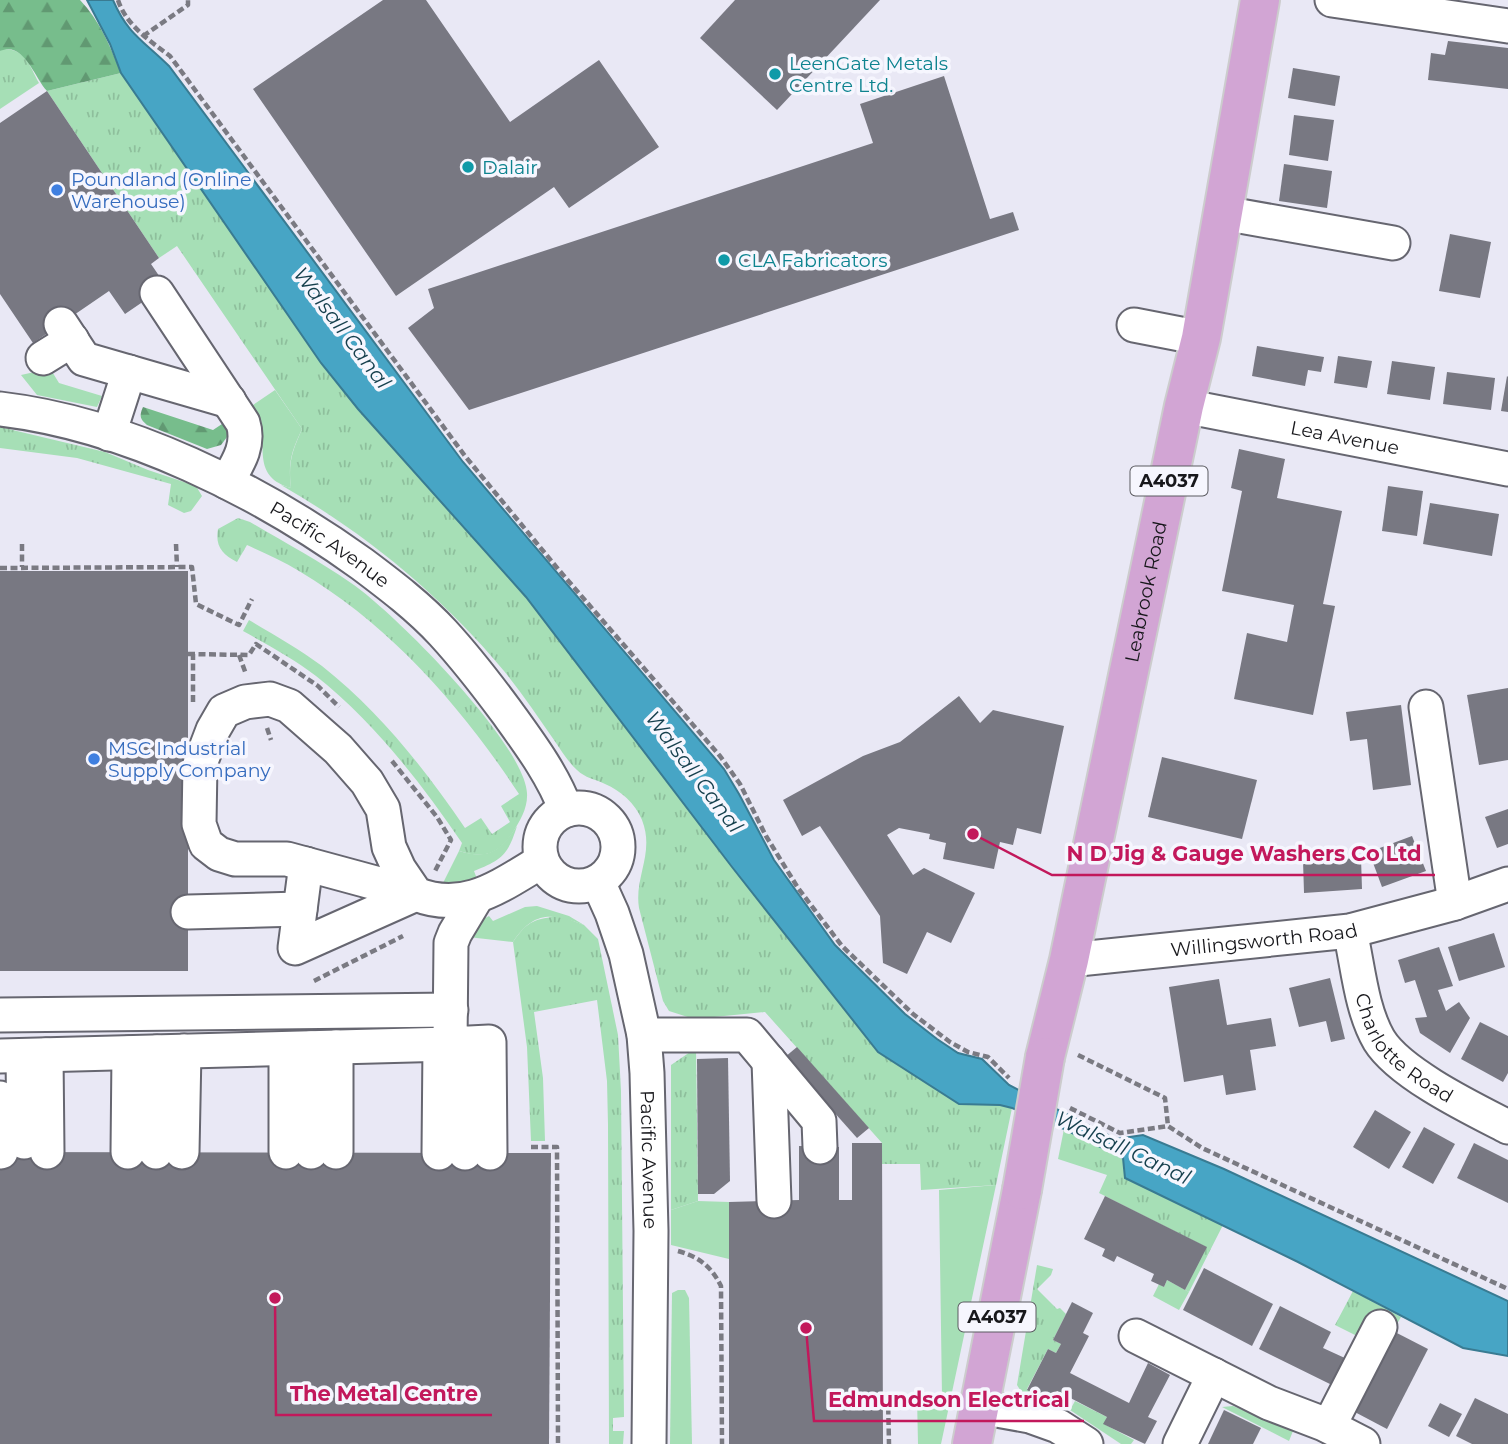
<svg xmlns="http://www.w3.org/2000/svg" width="1508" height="1444" font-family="Montserrat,sans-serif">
<defs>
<pattern id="grass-tufts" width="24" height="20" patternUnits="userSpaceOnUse" patternTransform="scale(1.75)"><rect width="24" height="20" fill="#a6dfb6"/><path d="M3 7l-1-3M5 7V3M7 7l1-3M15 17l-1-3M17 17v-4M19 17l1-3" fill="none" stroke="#8ebf9c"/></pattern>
<pattern id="forest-firs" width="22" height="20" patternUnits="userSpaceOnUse" patternTransform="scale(1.75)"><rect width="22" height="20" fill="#77bd8c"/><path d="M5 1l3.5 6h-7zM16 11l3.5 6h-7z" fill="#619972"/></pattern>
</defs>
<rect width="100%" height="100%" fill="#e9e8f5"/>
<!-- grass -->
<g fill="url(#grass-tufts)">
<path d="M3,49C26,49 29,65 39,83L0,109V51Z"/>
<path d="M121,73L321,363L358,409L526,597L732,867L878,1052L959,1104L1000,1105L1012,1108L996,1185L921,1190L920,1164H882V1143L765,1012L694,1019L669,1011L663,1001L639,908C634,877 655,853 642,820C635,803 621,791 605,784C595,779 585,778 577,770C568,762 561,750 554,740C538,717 522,693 504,671C442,596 365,533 281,485L291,488C288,462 292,452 302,429L177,246L159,258L47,91Z"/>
<polygon points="0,427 105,452 148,470 196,486 202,496 191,511 184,513 168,505 171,484 77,458 0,448"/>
<path d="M238,518L250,522C284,542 319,561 351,583C394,612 524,743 527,793C528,808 520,821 513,832C498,855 484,859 459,851L462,843C421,783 374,722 316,676C294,659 268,645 243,631L249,620C274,635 299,649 322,666C379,711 425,769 465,828L481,818L492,834L510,822L501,806L519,794C461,706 390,625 299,571C283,561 264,553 247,545L237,562C222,554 215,546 218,529Z"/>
<path d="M560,916L584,925L598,939L618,1035L621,1091L624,1417L613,1418V1431H624L623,1444H609L608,1125L607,1081L597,1000L534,1012L543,1078L545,1141H531L527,1047L513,942C528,920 535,919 560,916Z"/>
<polygon points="696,1048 698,1201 671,1210 671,1065"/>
<polygon points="1064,1129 1123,1158 1125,1178 1223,1225 1189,1292 1185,1290 1206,1247 1099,1193 1107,1175 1058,1159"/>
<path d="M1037,1265L1053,1269L1051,1275L1037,1289L1057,1309L1060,1308L1066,1314L1053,1340L1061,1344L1056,1353L1048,1349L1027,1389L1051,1402C1038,1401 1024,1398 1017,1385Z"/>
<polygon points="1353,1291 1401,1317 1393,1331 1367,1317 1357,1336 1335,1325"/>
<polygon points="1075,1401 1107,1417 1104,1424 1134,1440 1131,1444 1121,1444 1070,1410"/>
</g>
<!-- forest -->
<g fill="url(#forest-firs)">
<path d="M0,0H80C100,21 110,46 121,73L47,91C34,77 24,41 0,51Z"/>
<path d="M143,407L213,430L228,420L230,433L221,445L207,449L147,425C140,419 139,416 143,407Z"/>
</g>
<!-- garden -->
<g fill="#a6dfb6">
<polygon points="48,365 59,383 102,396 97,407 37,395 21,375 39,371"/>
<path d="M275,390L302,429C291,453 288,462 291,488C253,477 266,449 261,420L251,421L247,409Z"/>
<path d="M517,826C508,855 502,860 474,871L477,879L462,887L442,885L459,851C489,860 500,851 517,826Z"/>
<path d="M537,906L569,916L584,925C551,913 534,911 513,942L468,937L478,922L489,916L493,921L525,907Z"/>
<polygon points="996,1185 941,1444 918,1444 917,1397 942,1396 939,1190"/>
<polygon points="698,1201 729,1202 729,1259 671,1245 671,1210"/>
<polygon points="1167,1280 1189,1292 1179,1310 1153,1296 1159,1284 1164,1287"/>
<polygon points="678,1290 685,1290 689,1298 692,1444 670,1444 672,1293"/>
<polygon points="1233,1406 1293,1431 1289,1441 1222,1407"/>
</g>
<!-- water -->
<path fill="#47a5c5" stroke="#397b92" stroke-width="2" d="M87,0H113C128,35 144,41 169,66L463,462L724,769L739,794L774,860L835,945L905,1014L937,1039L958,1053L982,1059L1009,1085L1116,1139L1143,1135L1224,1169L1508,1301V1356L1463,1348L1298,1262L1125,1178L1123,1158L1064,1129L1012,1108L1000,1105L959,1104L878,1052L732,867L526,597L358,409L321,363L121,73L110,44Z"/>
<!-- building -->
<g fill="#787882">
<polygon points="383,0 426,0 510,122 599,60 659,147 569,208 554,187 396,296 253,89"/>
<polygon points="735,0 880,0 777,110 700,38"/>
<polygon points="1448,41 1508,48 1508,89 1428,80 1431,53 1445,55"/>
<polygon points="1293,68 1340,76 1335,106 1288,98"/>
<polygon points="944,76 990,219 1013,212 1019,230 469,410 408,328 434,308 428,289 873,143 860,104"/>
<polygon points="47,91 159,258 151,264 166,286 125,314 109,291 33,343 0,294 0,123"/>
<polygon points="1294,115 1334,120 1328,161 1289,155"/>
<polygon points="1284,164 1332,171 1327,208 1279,201"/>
<polygon points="1450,234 1491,242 1480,298 1439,291"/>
<polygon points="1257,346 1324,357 1321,372 1308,370 1305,386 1252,376"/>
<polygon points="1338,356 1372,361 1367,388 1334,383"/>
<polygon points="1392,361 1435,367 1430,400 1387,394"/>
<polygon points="1447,372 1495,378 1491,410 1443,404"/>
<polygon points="1507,376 1508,377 1508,412 1501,411"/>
<polygon points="1239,449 1285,459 1277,498 1342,511 1323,604 1335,606 1313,715 1234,699 1247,633 1287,642 1294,605 1222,591 1242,491 1231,488"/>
<polygon points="1388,486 1423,491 1417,536 1382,531"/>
<polygon points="1430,503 1499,514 1492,556 1423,544"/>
<rect x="0" y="571" width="188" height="400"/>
<polygon points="1508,688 1508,760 1479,765 1467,695"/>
<polygon points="959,696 980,723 993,710 1064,726 1041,834 1017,828 1013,845 1000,842 994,869 943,859 946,843 929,839 930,834 899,828 887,835 913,875 924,868 975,893 951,943 927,932 907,974 883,963 880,916 820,826 802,836 783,800 863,756 900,742"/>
<polygon points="1401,705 1411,785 1373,790 1367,739 1350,741 1346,712"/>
<polygon points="1162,757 1257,780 1242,839 1148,817"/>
<polygon points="1508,809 1508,844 1497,848 1485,817"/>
<polygon points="1412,836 1426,871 1382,887 1369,852"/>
<polygon points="1361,858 1362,889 1304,893 1303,861"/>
<polygon points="1494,933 1505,967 1459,981 1448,947"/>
<polygon points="1439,947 1453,986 1438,990 1446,1011 1459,1002 1470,1018 1450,1053 1420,1033 1415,1018 1427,1017 1415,980 1405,983 1398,960"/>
<polygon points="1330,978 1345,1039 1331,1042 1326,1021 1299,1027 1289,988"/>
<polygon points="1219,979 1227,1025 1271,1018 1276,1046 1250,1050 1256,1090 1226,1095 1223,1075 1184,1082 1169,987"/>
<polygon points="1480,1022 1508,1036 1508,1073 1503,1082 1461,1059"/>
<polygon points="797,1047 869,1128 857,1138 785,1057"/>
<polygon points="728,1058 730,1181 714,1194 698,1194 697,1059"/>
<polygon points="1375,1110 1411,1132 1389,1169 1353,1147"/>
<polygon points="1424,1127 1455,1144 1433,1184 1402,1167"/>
<polygon points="852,1143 882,1143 883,1444 729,1444 729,1202 799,1200 799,1146 839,1147 839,1200 852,1200"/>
<polygon points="1474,1143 1508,1160 1508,1203 1457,1178"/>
<polygon points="0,1152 551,1153 549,1444 0,1444"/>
<polygon points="1105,1196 1207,1247 1185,1290 1167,1280 1164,1287 1151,1281 1154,1274 1117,1256 1114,1262 1102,1256 1105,1249 1084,1239"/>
<polygon points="1204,1268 1273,1304 1252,1346 1183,1310"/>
<polygon points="1072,1302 1093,1313 1083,1333 1089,1336 1070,1373 1129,1403 1148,1363 1170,1375 1148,1417 1157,1421 1145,1444 1103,1424 1107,1417 1057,1391 1051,1402 1027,1390 1048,1349 1056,1353 1061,1344 1053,1340"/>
<polygon points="1280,1306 1331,1332 1323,1348 1347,1359 1334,1386 1259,1349"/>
<polygon points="1393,1331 1428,1349 1387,1429 1351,1410"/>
<polygon points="1475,1398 1508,1414 1508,1444 1472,1444 1456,1436"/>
<polygon points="1440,1403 1462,1414 1449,1437 1428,1426"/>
<polygon points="1224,1410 1261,1428 1253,1444 1208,1444"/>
</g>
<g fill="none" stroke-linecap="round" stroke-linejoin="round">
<defs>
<g id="minor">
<polyline points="1332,0 1508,26"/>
<polyline points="1223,213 1393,243"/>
<path d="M157,293L243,423C250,445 238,463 227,482"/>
<polyline points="61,324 84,359 229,401"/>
<polyline points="1134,325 1201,338"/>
<polyline points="43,358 72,340"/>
<path id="s1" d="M1184,406L1508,469"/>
<path id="s2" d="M0,409C127,424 259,490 362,564C390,585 419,607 443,633C465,657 486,684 506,711C529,743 552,773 566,810"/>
<polyline points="109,434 129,372"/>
<polyline points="1426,707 1455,903"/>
<circle cx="579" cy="847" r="39"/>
<polyline points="306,864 295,948 416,894"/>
<path id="s3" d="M598,882L612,913L626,954L644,1035L647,1073L651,1231L649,1444"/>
<path d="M416,894L399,869L389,847L383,809L367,782L338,749L289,706L270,699L245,702L224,711L213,730L200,764L199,824L206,844L219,854L235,859H287L416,894C465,914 501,885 542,861"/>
<polyline points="188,912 300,909"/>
<path id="s4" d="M1350,931C1358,966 1361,1009 1379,1040C1400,1074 1473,1109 1508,1127"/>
<path id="s5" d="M1069,960L1350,931L1455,903L1508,884"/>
<polyline points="0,1015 451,1010"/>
<polyline points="644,1035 747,1035 819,1121 820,1147"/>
<polyline points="464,1043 465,1153"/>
<polyline points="450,1044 489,1042 490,1153"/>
<polyline points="336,1047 336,1152"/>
<polyline points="286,1049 286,1152"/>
<polyline points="46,1055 47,1152"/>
<polyline points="0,1056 450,1044 451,943 455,933 476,898"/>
<polyline points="23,1056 24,1142"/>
<polyline points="769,1061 774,1201"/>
<polyline points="0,1098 1,1152"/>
<polyline points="128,1152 129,1053"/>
<polyline points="156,1152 157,1052"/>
<polyline points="182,1152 184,1051"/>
<polyline points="311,1152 311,1048"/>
<polyline points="439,1153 440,1044"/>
<polyline points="1136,1336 1269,1403 1324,1424 1363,1444"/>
<polyline points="980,1407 1030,1416 1058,1426 1086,1444"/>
<polyline points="1329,1426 1380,1327"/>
<polyline points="1180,1444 1214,1375"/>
</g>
<g id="major">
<path id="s6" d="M1045,1057L1069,960L1184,406L1201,338L1260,0"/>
<polyline points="972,1444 1022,1190"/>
</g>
</defs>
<!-- minor casing -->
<use href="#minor" stroke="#666670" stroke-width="37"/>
<!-- major casing -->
<use href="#major" stroke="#cccccd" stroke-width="42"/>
<!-- path -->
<g stroke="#7a7a82" stroke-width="4.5" stroke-dasharray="7 3.5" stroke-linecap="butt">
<path d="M118,0C126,25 150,41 170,56L465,456L558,569L720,756L740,784L766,836L798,888L842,946L913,1014L950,1042L968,1052L988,1057L1009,1078"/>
<polyline points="143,36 188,5 188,0"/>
<polyline points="22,544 22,567"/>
<polyline points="176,544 177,567"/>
<polyline points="0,568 192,567 196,604 239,625 252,599"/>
<polyline points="188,654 249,655 256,644 318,686 339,707"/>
<polyline points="239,655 246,674"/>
<polyline points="193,702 193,654"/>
<polyline points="267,728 271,740"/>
<polyline points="392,761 437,817 451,840 435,871"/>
<polyline points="314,981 403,936"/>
<polyline points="1078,1055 1165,1098 1168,1126"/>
<polyline points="1070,1108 1120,1133 1168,1126 1202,1148 1508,1289"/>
<polyline points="531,1147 557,1147 558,1444"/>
<path d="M678,1251C699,1257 711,1266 721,1286L722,1444"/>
<polyline points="888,1397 889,1444"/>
</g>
<!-- minor -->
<use href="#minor" stroke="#fff" stroke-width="33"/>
<!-- major -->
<use href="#major" stroke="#d2a5d4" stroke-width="38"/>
<defs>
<polyline id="major-bridge" points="1022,1190 1045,1057"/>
</defs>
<!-- major-bridge casing -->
<use href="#major-bridge" stroke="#cccccd" stroke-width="42" stroke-linecap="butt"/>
<!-- major-bridge -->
<use href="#major-bridge" stroke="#d2a5d4" stroke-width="38"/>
</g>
<!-- markers -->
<g fill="#0f9aa8" stroke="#f6f6fe" stroke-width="2.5">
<circle cx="775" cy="74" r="7"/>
<circle cx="468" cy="167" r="7"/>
<circle cx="724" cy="260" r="7"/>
</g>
<g fill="#3f7fe0" stroke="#f6f6fe" stroke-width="2.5">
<circle cx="57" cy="190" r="7"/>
<circle cx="94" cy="759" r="7"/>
</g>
<g text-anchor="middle" stroke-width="7" stroke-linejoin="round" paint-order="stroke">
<!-- shield labels -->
<g fill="#f6f6fe" stroke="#5b5b60" stroke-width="2">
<rect x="1130.5" y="466.5" width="77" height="29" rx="5"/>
<rect x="958.5" y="1302.5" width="77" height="29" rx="5"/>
</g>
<g font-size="18" font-weight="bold" fill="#18181c">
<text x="1169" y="487">A4037</text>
<text x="997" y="1323">A4037</text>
</g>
<!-- culture labels -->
<g font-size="19" fill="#0d838f" stroke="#f6f6fe" text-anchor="start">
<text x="789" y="70">LeenGate Metals<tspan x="789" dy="22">Centre Ltd.</tspan></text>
<text x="482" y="174">Dalair</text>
<text x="738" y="267">CLA Fabricators</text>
</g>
<!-- shop labels -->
<g font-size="19" fill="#366cbe" stroke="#f6f6fe" text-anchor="start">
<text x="71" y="186">Poundland (Online<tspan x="71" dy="22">Warehouse)</tspan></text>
<text x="108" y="755">MSC Industrial<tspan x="108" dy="22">Supply Company</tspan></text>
</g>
<!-- street labels -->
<g font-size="19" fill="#18181c" stroke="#f6f6fe">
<text dy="7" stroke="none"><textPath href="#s1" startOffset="164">Lea Avenue</textPath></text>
<text dy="7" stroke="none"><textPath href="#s2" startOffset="360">Pacific Avenue</textPath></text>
<text dy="7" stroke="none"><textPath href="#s6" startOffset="476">Leabrook Road</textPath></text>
<text dy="7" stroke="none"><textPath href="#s5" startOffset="196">Willingsworth Road</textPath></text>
<text dy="7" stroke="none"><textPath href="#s4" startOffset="135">Charlotte Road</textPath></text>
<text dy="7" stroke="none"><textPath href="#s3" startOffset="285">Pacific Avenue</textPath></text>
</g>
<!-- water labels -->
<g font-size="21" font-style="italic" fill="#153f4d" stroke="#f6f6fe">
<text transform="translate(342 328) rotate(53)" y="7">Walsall Canal</text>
<text transform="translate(694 772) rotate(53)" y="7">Walsall Canal</text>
<text transform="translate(1123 1148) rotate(25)" y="7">Walsall Canal</text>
</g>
</g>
<!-- callouts -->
<path fill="none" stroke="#c2185b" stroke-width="2.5" d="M973 834L1052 875H1435M275 1298L276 1415H492M806 1328L814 1421H1084"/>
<g fill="#c2185b" stroke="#f6f6fe" stroke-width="2.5">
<circle cx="973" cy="834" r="7"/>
<circle cx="275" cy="1298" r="7"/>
<circle cx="806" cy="1328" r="7"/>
</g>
<g font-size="21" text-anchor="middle" font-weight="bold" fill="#c2185b" stroke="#f6f6fe" stroke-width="7" stroke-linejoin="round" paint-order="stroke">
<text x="1244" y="861">N D Jig &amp; Gauge Washers Co Ltd</text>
<text x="384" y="1401">The Metal Centre</text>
<text x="949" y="1407">Edmundson Electrical</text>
</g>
</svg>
